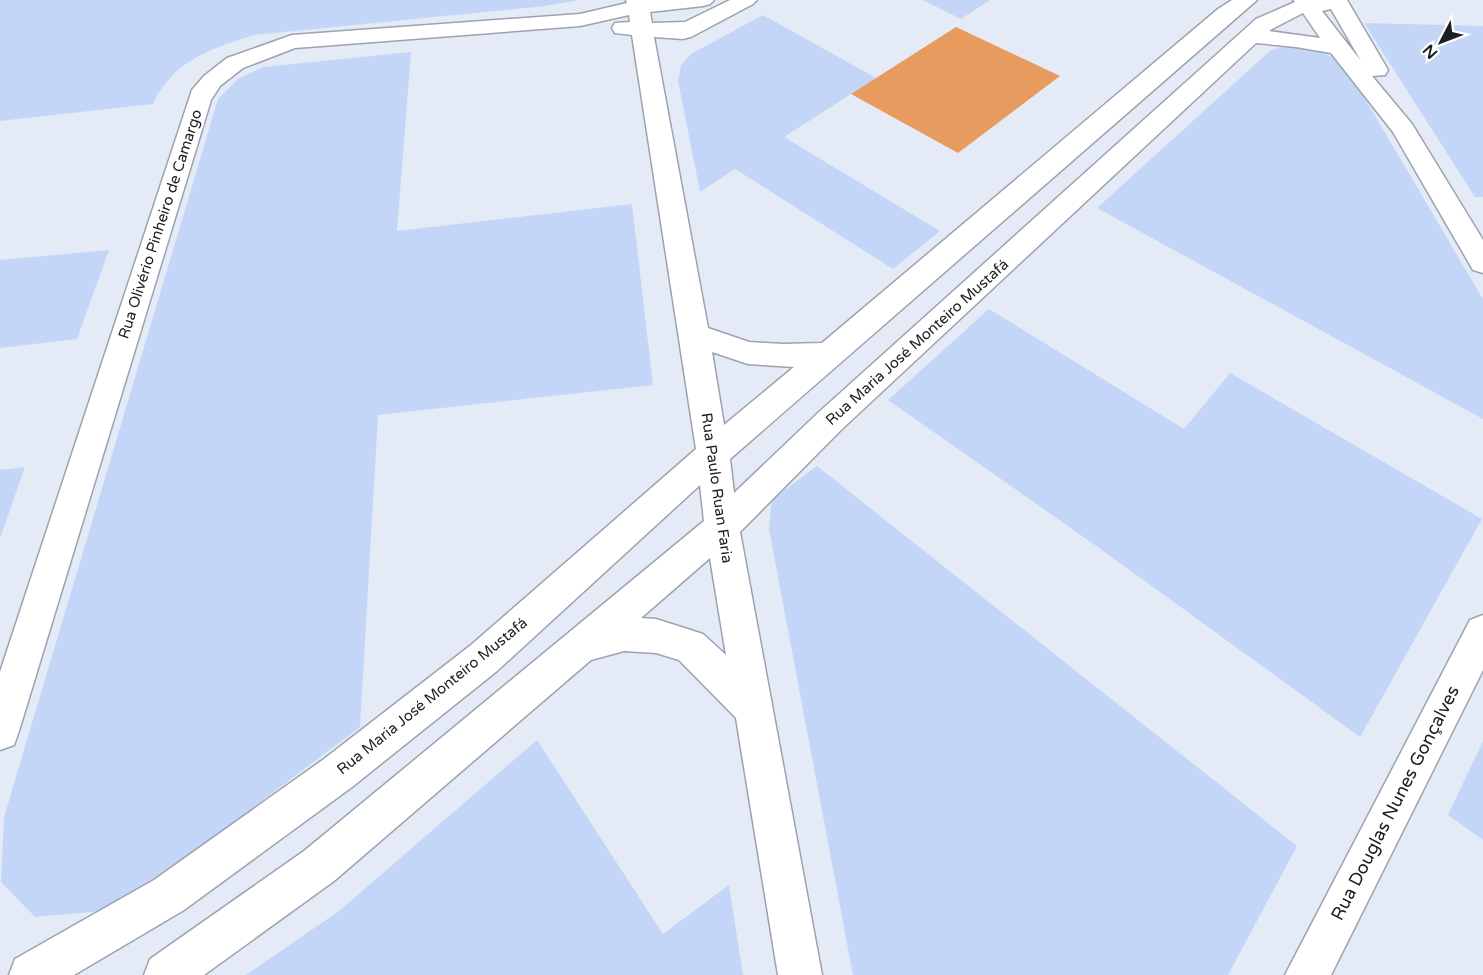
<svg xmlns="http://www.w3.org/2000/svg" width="1483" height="975" font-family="'Varela Round',sans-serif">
<rect width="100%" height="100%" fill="#e4ebf7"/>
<!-- green -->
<g fill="#c3d6f8">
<path d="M0,0H579L545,6L254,35C211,49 173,60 153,104L0,121Z"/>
<polygon points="923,0 990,0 961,19"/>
<polygon points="763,15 876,78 784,137 940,231 893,269 735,169 700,192 678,81 681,65 691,54"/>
<polygon points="1364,23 1483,26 1483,197 1475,197"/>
<path d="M1286,46C1311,47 1324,51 1345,65L1483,299V419L1097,208L1271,50Z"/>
<polygon points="411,52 397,231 632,204 653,385 378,415 360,727 191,854 104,911 35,917 1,882 4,817 218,99 238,79 263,67"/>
<polygon points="109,250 77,339 0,348 0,260"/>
<polygon points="989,309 1184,429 1230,373 1482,519 1360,737 1095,545 888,400"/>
<polygon points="817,466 1297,846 1228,975 853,975 769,529 772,499"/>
<polygon points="25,467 0,538 0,470"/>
<polygon points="537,740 663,934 729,885 743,975 246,975 339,911"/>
<polygon points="1483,741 1483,840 1448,815"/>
</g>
<!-- building -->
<polygon fill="#e89b5e" points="956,27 1060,76 958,153 851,94"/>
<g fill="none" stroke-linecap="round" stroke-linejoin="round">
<defs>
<g id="minor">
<path d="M626,0H714L710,4L703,6L650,12L652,23L685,22L730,0H757L753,4L691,37L683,39L654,37L708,328L749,342L783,344L822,343L1218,9L1232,0H1257L730,459L734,493L819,412L1256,19L1295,2L1293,0H1347L1388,70L1385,75L1372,76L1412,124L1483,240V273L1473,270L1393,132L1331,53L1296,47L1256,43L841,430L740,532L822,975H778L736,718L679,660L656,653L624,651L591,660L334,881L204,975H144L150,959L304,851L704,521L700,485L497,671L352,787L184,910L74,975H9L15,959L154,880L324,759L471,645L696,449L632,35L615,33L612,28L615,23L630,22L629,15L580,26L295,48L243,68L220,86L211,100L19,731L14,745L0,750V672L192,90L204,76L227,58L292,35L580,14L627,3ZM1331,9L1361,61L1322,11ZM1303,13L1320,38L1269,31L1272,29ZM712,352L748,364L794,367L724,425ZM710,558L726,655L703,634L656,619L641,618Z"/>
<polygon points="1483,615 1483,670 1331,975 1285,975 1470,620"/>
</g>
</defs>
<!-- minor casing -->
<use href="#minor" stroke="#9ca2ae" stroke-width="3"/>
<!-- minor -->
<use href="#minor" fill="#fff" fill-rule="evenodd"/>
</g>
<g text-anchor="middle" stroke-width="4.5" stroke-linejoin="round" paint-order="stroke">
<!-- street labels -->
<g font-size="15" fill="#1c1e23" stroke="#fff">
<text transform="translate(160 224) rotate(-72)" y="5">Rua Olivério Pinheiro de Camargo</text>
<text transform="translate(917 342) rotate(-42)" y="5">Rua Maria José Monteiro Mustafá</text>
<text transform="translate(717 488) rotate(82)" y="5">Rua Paulo Ruan Faria</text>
<text transform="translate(432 696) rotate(-39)" y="5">Rua Maria José Monteiro Mustafá</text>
</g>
<!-- near-street labels -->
<g font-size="18" fill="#1c1e23" stroke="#fff">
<text transform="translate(1395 803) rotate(-63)" y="6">Rua Douglas Nunes Gonçalves</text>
</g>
</g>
<!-- north arrow -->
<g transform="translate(1441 42) rotate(228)" stroke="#ffffff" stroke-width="4.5" paint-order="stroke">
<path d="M0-4.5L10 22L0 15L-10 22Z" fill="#1c1e23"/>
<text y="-9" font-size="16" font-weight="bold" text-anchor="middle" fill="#1c1e23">N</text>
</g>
</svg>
